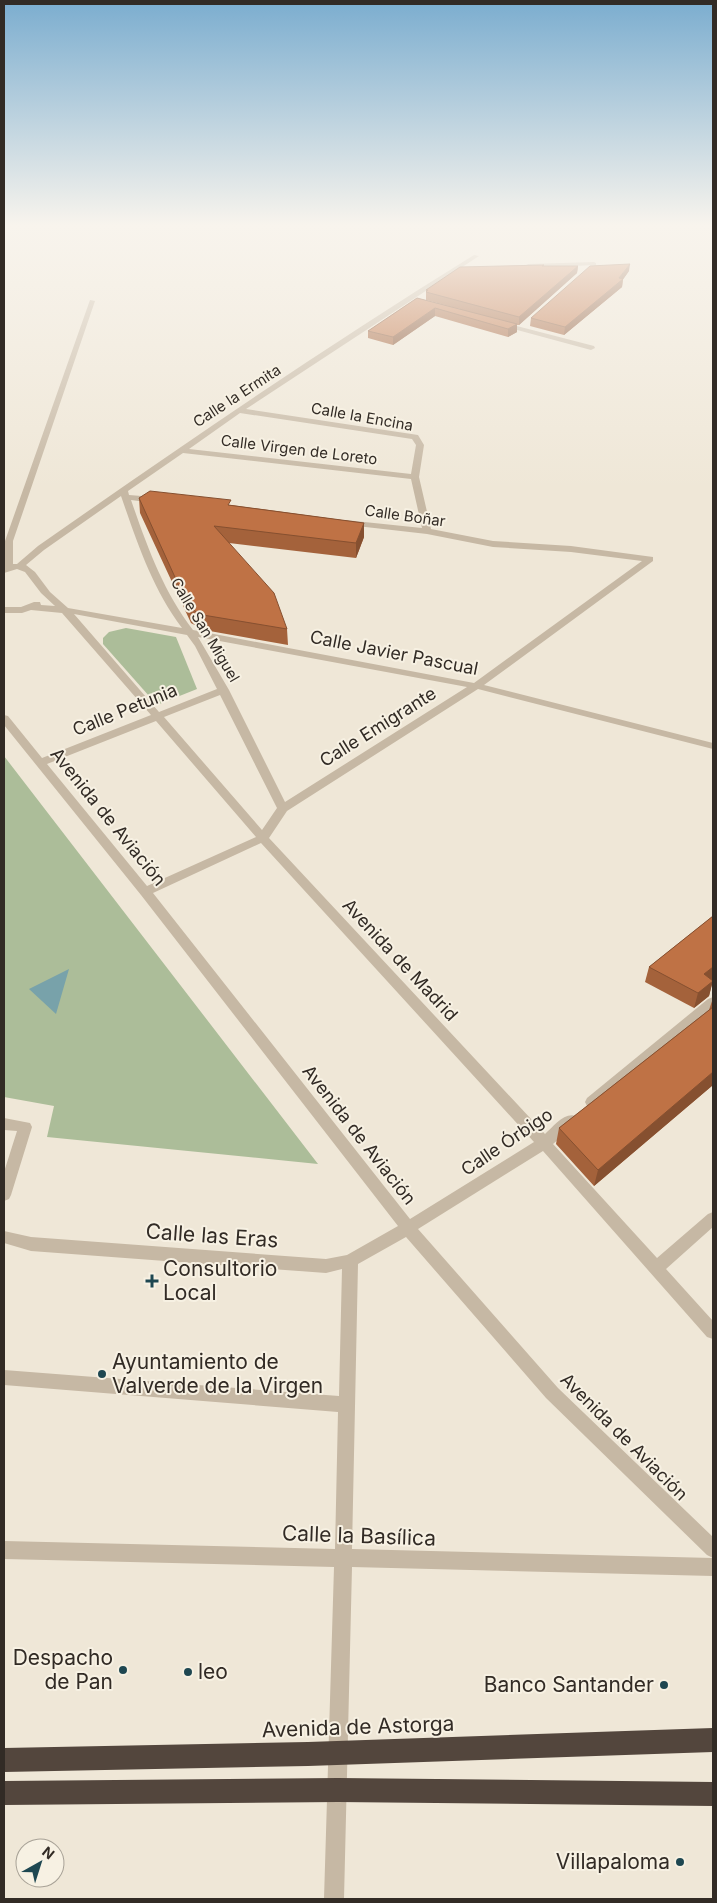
<svg xmlns="http://www.w3.org/2000/svg" width="717" height="1903" font-family="Inter,sans-serif">
<rect width="100%" height="100%" fill="#efe7d7"/>
<!-- green -->
<g fill="#acbd99">
<polygon points="126,628 176,637 197,689 157,705 103,644 103,638 109,632"/>
<polygon points="4,756 318,1164 47,1137 54,1106 4,1097"/>
</g>
<!-- water -->
<polygon fill="#78a2aa" points="69,969 56,1014 29,989"/>
<g fill="none" stroke-linecap="round" stroke-linejoin="round">
<!-- minor -->
<g fill="#c6b8a4" fill-rule="evenodd">
<path d="M474,255L479,256L246,409L418,435L424,445L419,477L431,529L493,541L571,546L653,557V561L484,685L713,743V749L478,689L287,811L269,838L545,1134C553,1127 564,1112 576,1116L578,1120L576,1124L553,1144L657,1258L708,1214L713,1212V1227L666,1269L713,1321V1339L707,1337L543,1151L418,1229L558,1388L713,1537V1558L707,1555L546,1398L406,1237L358,1264L352,1549L713,1558V1576L352,1567L344,1899H324L334,1567L4,1559V1541L335,1549L338,1412L4,1385V1370L339,1396L342,1269L326,1273L31,1251L4,1243V1231L31,1237L326,1259L347,1255L398,1226L141,895L4,725V715L8,716L42,758L151,715L62,613L31,610L22,613H4V607H21L34,602H40L41,605L55,606L41,593L25,572L17,569L4,573L5,541L90,300L95,301L13,541V564H17L38,546C181,446 325,347 474,255ZM240,413L412,439L416,445L411,474L189,449ZM183,453L411,479L422,528L345,520V524L348,525L427,534L493,547L571,552L642,561L474,683L193,630C163,591 147,546 131,500L154,503L158,500L154,497L129,495L128,491ZM121,496C137,542 152,588 182,628L68,608L50,592L35,572L26,565L44,550ZM74,614L187,635L195,646L217,689L159,712ZM198,637L467,687L285,802L229,690ZM220,695L277,808L262,830L164,717ZM156,721L256,837L147,886L47,764ZM261,843L534,1142L410,1219L153,893Z"/>
<polygon points="594,262 596,263 596,265 528,268 525,266 528,264"/>
<polygon points="501,322 594,346 595,348 591,350 499,325 499,323"/>
<polygon points="713,997 713,1009 597,1106 592,1107 587,1106 585,1102 587,1098 708,999"/>
<polygon points="4,1118 30,1123 32,1127 11,1195 9,1199 4,1201 4,1172 17,1131 4,1130"/>
</g>
<!-- highway -->
<g fill="#53463d" fill-rule="evenodd">
<polygon points="713,1728 713,1752 308,1766 4,1772 4,1748 308,1742"/>
<polygon points="338,1778 713,1782 713,1806 338,1802 4,1805 4,1781"/>
</g>
</g>
<!-- wall -->
<g fill="#a4623b">
<polygon points="544,266 578,266 577,273 519,325 517,325 517,332 508,337 435,316 393,345 368,338 368,331 417,298 460,309 426,300 426,290"/>
<polygon points="629,271 623,279 622,287 564,335 530,326 531,318"/>
<polygon points="139,498 231,505 364,523 364,537 356,558 229,543 287,629 288,645 204,630 191,623 140,513"/>
<polygon points="713,916 713,979 709,996 694,1008 645,982 649,967"/>
<polygon points="713,998 713,1085 594,1186 556,1144 559,1128 709,1010"/>
</g>
<!-- shaded-wall -->
<g fill="#865030">
<polygon points="630,264 629,271 622,281 623,279 622,287 564,335 565,327 619,278"/>
<polygon points="578,266 577,273 519,325 519,317"/>
<polygon points="435,308 435,316 393,345 393,337"/>
<polygon points="517,324 517,332 508,337 508,329"/>
<polygon points="364,523 364,537 356,558 356,543"/>
<polygon points="713,967 713,979 700,990 704,974"/>
<polygon points="713,981 709,996 694,1008 698,993"/>
<polygon points="713,1072 713,1085 594,1186 598,1170"/>
</g>
<!-- building -->
<g fill="#bf7245" stroke="#865030">
<polygon points="630,264 619,278 623,279 565,327 531,318 590,266"/>
<polygon points="544,265 542,266 578,266 519,317 426,292 428,290 426,290 460,267"/>
<polygon points="417,298 517,324 508,329 435,308 393,337 368,331"/>
<polygon points="150,491 231,500 228,505 364,523 356,543 214,526 274,593 287,629 203,615 189,608 139,498"/>
<polygon points="713,916 713,967 704,974 713,981 698,993 649,967"/>
<polygon points="713,1007 713,1072 598,1170 559,1128"/>
</g>
<!-- sky -->
<linearGradient id="sky" x2="0" y2="1"><stop stop-color="#7badcf"/><stop offset="0.46" stop-color="#f8f4ed"/><stop offset="1" stop-color="#f8f4ed" stop-opacity="0"/></linearGradient>
<rect width="717" height="489" fill="url(#sky)"/>
<!-- markers -->
<g fill="#1e4751" stroke="#f7f1e3" stroke-width="2">
<path d="M149.5 1273.5h5v5h5v5h-5v5h-5v-5h-5v-5h5z"/>
<circle cx="102" cy="1374" r="5"/>
<circle cx="123" cy="1670" r="5"/>
<circle cx="188" cy="1672" r="5"/>
<circle cx="664" cy="1685" r="5"/>
<circle cx="680" cy="1862" r="5"/>
</g>
<g text-anchor="middle" stroke-width="4" stroke-linejoin="round" paint-order="stroke">
<!-- far-street labels -->
<g font-size="15" fill="#322b25" stroke="#f7f1e3">
<text transform="translate(237 396) rotate(-33)" y="5">Calle la Ermita</text>
<text transform="translate(362 417) rotate(10)" y="5">Calle la Encina</text>
<text transform="translate(299 450) rotate(7)" y="5">Calle Virgen de Loreto</text>
<text transform="translate(405 516) rotate(8)" y="5">Calle Boñar</text>
<text transform="translate(205 630) rotate(59)" y="5">Calle San Miguel</text>
</g>
<!-- street labels -->
<g font-size="18" fill="#322b25" stroke="#f7f1e3">
<text transform="translate(394 653) rotate(11)" y="6">Calle Javier Pascual</text>
<text transform="translate(125 710) rotate(-22)" y="6">Calle Petunia</text>
<text transform="translate(378 727) rotate(-32)" y="6">Calle Emigrante</text>
<text transform="translate(108 817) rotate(51)" y="6">Avenida de Aviación</text>
<text transform="translate(400 960) rotate(47)" y="6">Avenida de Madrid</text>
<text transform="translate(359 1135) rotate(52)" y="6">Avenida de Aviación</text>
<text transform="translate(507 1142) rotate(-34)" y="6">Calle Órbigo</text>
<text transform="translate(624 1437) rotate(45)" y="6">Avenida de Aviación</text>
</g>
<!-- near-street labels -->
<g font-size="21" fill="#322b25" stroke="#f7f1e3">
<text transform="translate(212 1236) rotate(4)" y="7">Calle las Eras</text>
<text transform="translate(359 1536) rotate(2)" y="7">Calle la Basílica</text>
<text transform="translate(358 1727) rotate(-2)" y="7">Avenida de Astorga</text>
</g>
<!-- near-poi labels -->
<g font-size="21" fill="#322b25" stroke="#f7f1e3" text-anchor="start">
<text x="163" y="1276">Consultorio<tspan x="163" dy="24">Local</tspan></text>
<text x="112" y="1369">Ayuntamiento de<tspan x="112" dy="24">Valverde de la Virgen</tspan></text>
<text x="113" y="1665" text-anchor="end">Despacho<tspan x="113" dy="24">de Pan</tspan></text>
<text x="198" y="1679">leo</text>
<text x="654" y="1692" text-anchor="end">Banco Santander</text>
<text x="670" y="1869" text-anchor="end">Villapaloma</text>
</g>
</g>
<!-- border -->
<rect width="717" height="1903" fill="none" stroke="#322b25" stroke-width="10"/>
<!-- north arrow -->
<g transform="translate(40 1863) rotate(39)"><circle r="24" fill="#f7f1e3" stroke="#a8a297"/>
<path d="M0-4L9 19L0 12L-9 19Z" fill="#1e4751"/>
<text y="-8" font-size="14" font-weight="bold" text-anchor="middle" fill="#322b25">N</text>
</g>
</svg>
